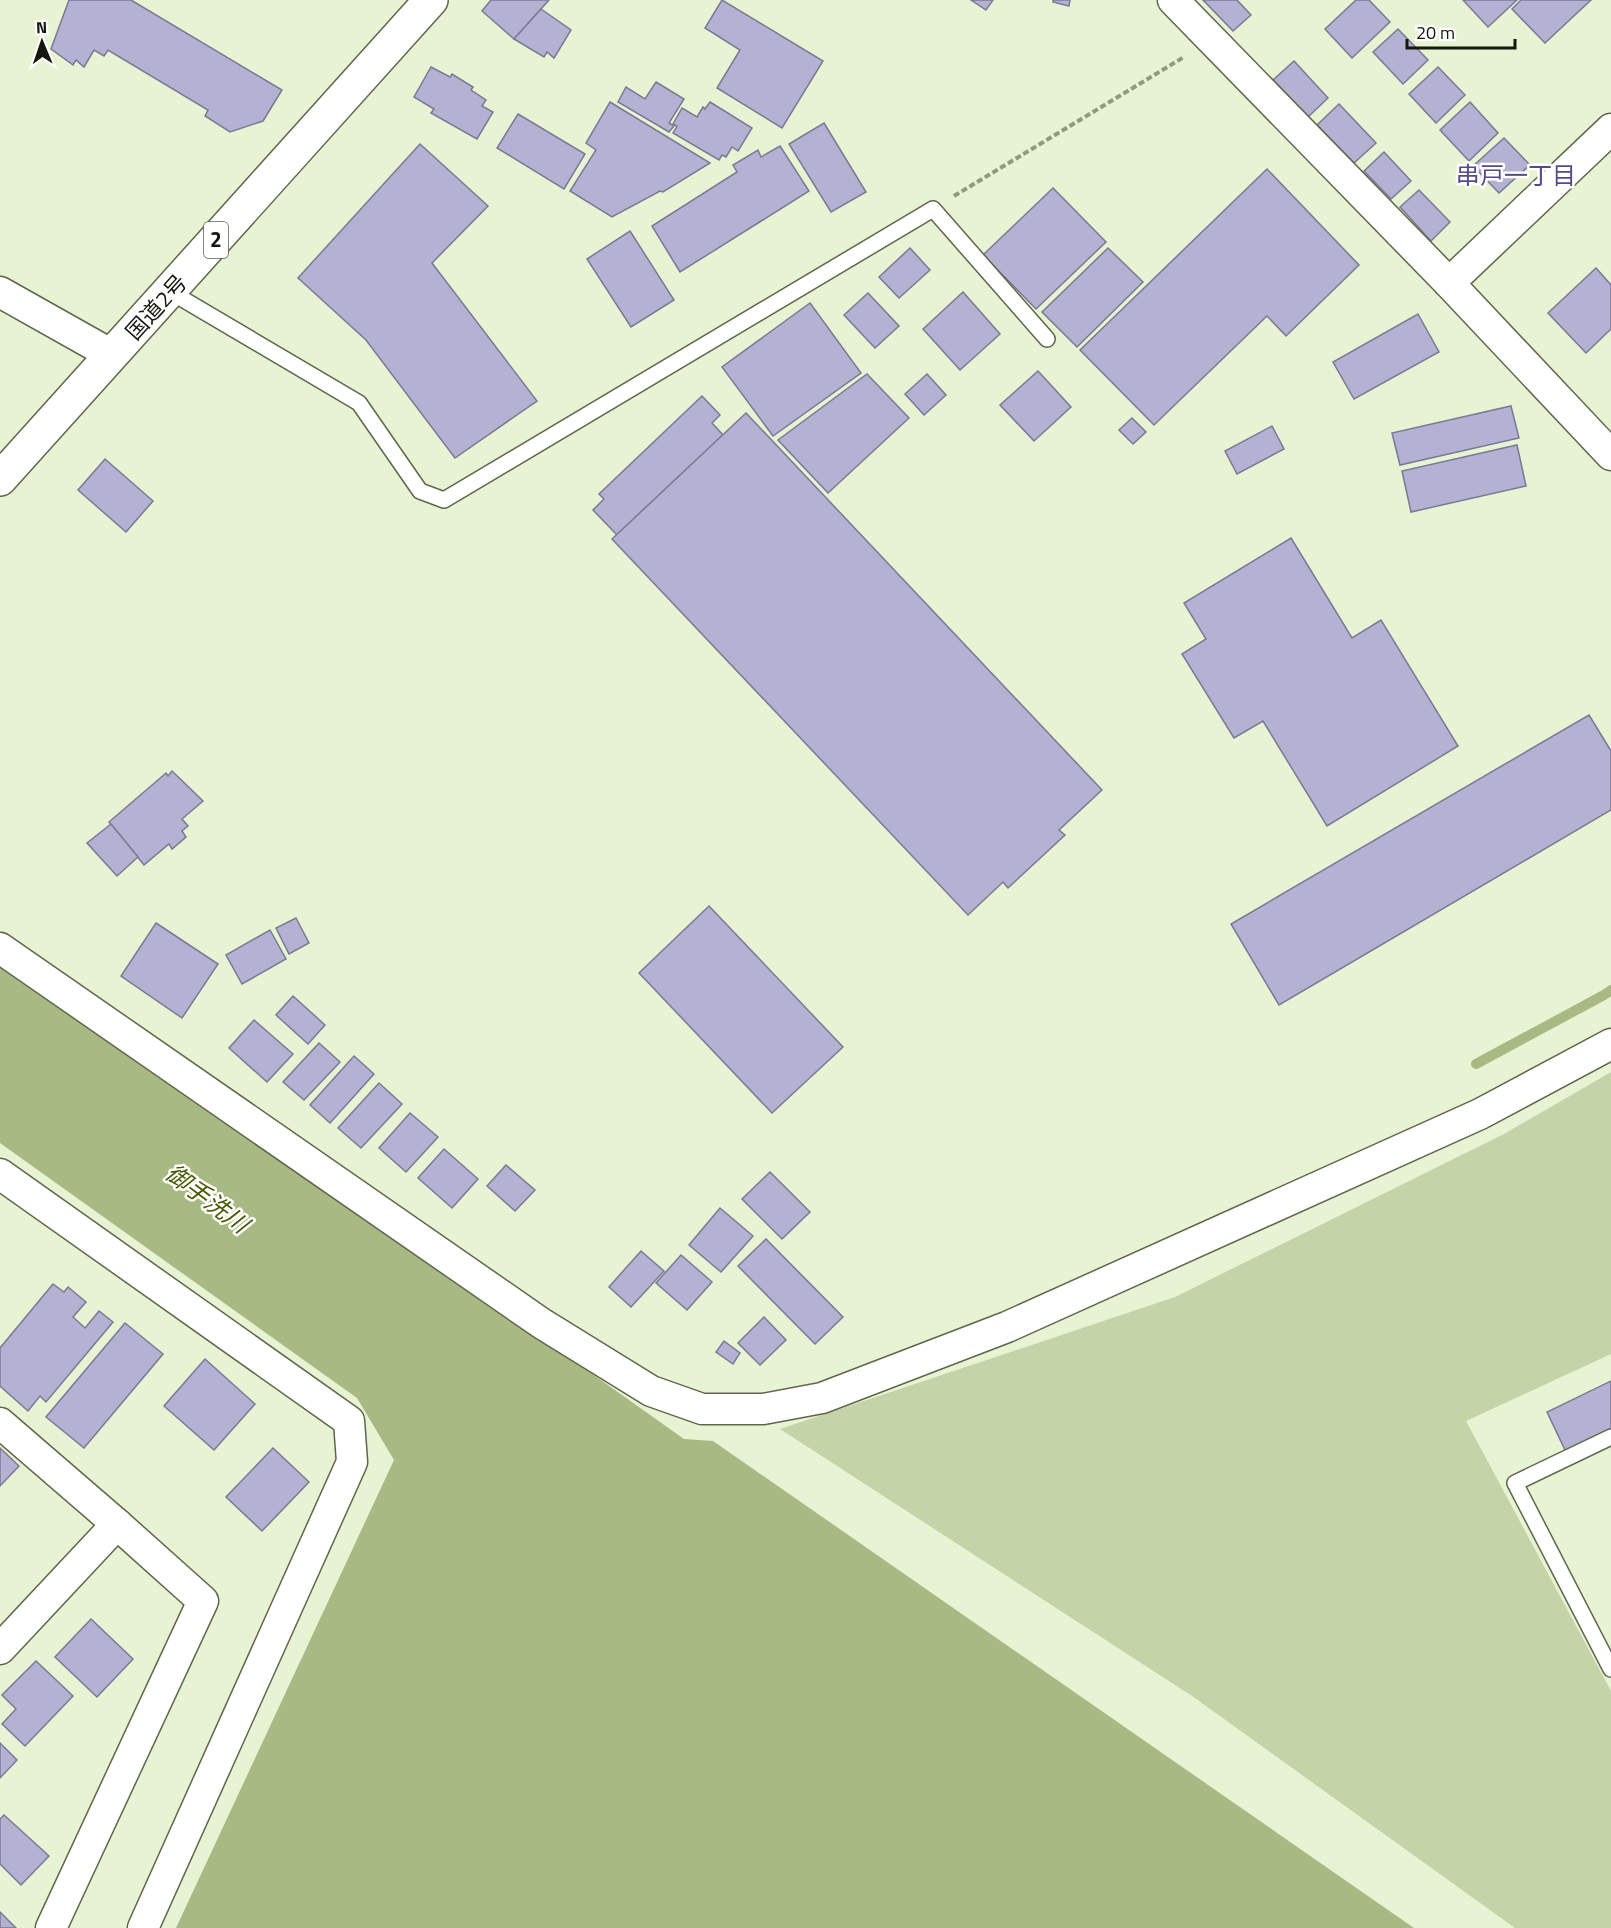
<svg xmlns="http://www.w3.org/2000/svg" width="1611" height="1928" font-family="'Titillium Web','Noto Sans JP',sans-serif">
<rect width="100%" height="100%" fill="#e7f3d2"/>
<!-- green -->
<polygon fill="#c4d3a8" points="1611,1072 1611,1354 1466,1421 1611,1691 1611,1928 1515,1928 1192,1696 780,1429 1175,1297 1504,1134"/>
<!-- water -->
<polygon fill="#a8b984" points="0,962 433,1261 684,1439 713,1441 1414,1928 176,1928 394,1460 357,1398 0,1143"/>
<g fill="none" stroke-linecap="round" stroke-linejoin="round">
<!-- stream -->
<polyline stroke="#a8b984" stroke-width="10" points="1476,1064 1604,995 1611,990"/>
</g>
<!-- building -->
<g fill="#b4b2d2" stroke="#7a7996" stroke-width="1.5">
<polygon points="69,0 131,0 282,90 263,121 230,132 205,116 208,110 108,50 104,56 94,50 84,67 76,60 73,65 51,49"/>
<polygon points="491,0 549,0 514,39 482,11"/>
<polygon points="722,0 823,61 782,128 717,88 740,50 705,28"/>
<polygon points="971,0 993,0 986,10"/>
<polygon points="1053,0 1070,0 1069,6 1053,2"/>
<polygon points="1203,0 1237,0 1251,15 1233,31"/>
<polygon points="1356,0 1369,0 1390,22 1352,58 1325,29"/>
<polygon points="1463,0 1517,0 1488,27"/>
<polygon points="1521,0 1591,0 1545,43 1512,9"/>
<polygon points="541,9 571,30 554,58 547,52 544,57 514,39"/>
<polygon points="1398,29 1428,60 1403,84 1373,52"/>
<polygon points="1294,61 1328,98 1308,117 1273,80"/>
<polygon points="431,67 450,77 452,74 473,87 471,90 486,100 482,106 493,112 477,139 431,113 434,109 414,97"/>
<polygon points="1438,67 1465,95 1436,123 1409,94"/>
<polygon points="656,82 684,99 669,123 674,126 669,132 618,102 626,87 645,99"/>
<polygon points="610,102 710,163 663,192 660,191 612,217 570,191 596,150 586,143"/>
<polygon points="710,102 752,128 738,151 732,147 726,157 722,155 719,160 673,133 677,126 673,124 682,108 697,117 703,107 705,109"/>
<polygon points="1470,102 1498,133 1469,161 1440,130"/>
<polygon points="1339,104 1376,143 1354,163 1317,125"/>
<polygon points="518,114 585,154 564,189 497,148"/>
<polygon points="824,123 866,192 831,212 789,144"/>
<polygon points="1504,138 1530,165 1499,193 1473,166"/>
<polygon points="420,144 488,206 432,263 537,401 455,458 366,340 298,278"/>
<polygon points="780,146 809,191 680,272 652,226 737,172 733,165 758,150 761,157"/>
<polygon points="1384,152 1411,181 1391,199 1364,171"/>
<polygon points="1267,169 1359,265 1286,336 1267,316 1154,425 1080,350"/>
<polygon points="1053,188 1106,242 1036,309 983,255"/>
<polygon points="1419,190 1450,222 1431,241 1400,207"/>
<polygon points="630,231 674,300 631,327 587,259"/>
<polygon points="910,248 930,270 899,298 879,277"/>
<polygon points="1108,248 1143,282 1077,347 1042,312"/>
<polygon points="1596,268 1611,285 1611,329 1586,353 1548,313"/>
<polygon points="963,292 1000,334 960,370 923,329"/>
<polygon points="868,293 899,326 875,348 844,315"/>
<polygon points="810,303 861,373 773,436 722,367"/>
<polygon points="1418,314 1439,352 1354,399 1333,362"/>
<polygon points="1038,371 1071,407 1034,441 1000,405"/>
<polygon points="867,374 909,418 828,493 778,440"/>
<polygon points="927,374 946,395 924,415 905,394"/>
<polygon points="702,396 720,415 712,423 723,435 617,535 593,510 604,499 599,494"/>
<polygon points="1511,406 1519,438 1400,465 1392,433"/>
<polygon points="746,413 1102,790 1059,830 1065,835 1008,888 1003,882 968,915 612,539"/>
<polygon points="1132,418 1146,432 1133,444 1119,430"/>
<polygon points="1272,426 1284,449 1237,474 1225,451"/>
<polygon points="1517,445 1526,486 1411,512 1402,471"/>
<polygon points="105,459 153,501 126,532 78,490"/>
<polygon points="1291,538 1352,638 1381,620 1458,746 1327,826 1263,721 1234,738 1182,654 1206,639 1184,603"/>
<polygon points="1589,715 1611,751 1611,810 1279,1005 1231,924"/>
<polygon points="172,771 203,801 182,819 188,826 182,831 186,837 172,849 169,844 144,865 109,822 166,773 168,776"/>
<polygon points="111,824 138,857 117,876 87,843"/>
<polygon points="709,906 843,1047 772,1113 639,973"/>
<polygon points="296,918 309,943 289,954 276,928"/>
<polygon points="156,923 218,964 182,1018 121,976"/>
<polygon points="270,930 286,959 242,984 226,955"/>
<polygon points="293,996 325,1025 308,1044 276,1015"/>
<polygon points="254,1020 293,1054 267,1082 229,1048"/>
<polygon points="319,1043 340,1062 304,1100 283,1082"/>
<polygon points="354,1056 374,1074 330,1123 310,1105"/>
<polygon points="379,1083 402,1104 361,1148 338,1128"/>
<polygon points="410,1113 438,1137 406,1172 379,1148"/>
<polygon points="444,1149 478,1179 452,1208 418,1178"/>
<polygon points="506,1165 535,1190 515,1211 487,1186"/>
<polygon points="770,1172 810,1212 782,1239 742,1199"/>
<polygon points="720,1208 753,1236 721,1272 689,1245"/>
<polygon points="766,1239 843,1317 815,1344 738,1266"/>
<polygon points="641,1251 664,1271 631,1307 609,1287"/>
<polygon points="681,1255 712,1282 687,1310 656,1283"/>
<polygon points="53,1284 64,1292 68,1287 86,1302 73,1317 85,1328 99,1311 113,1322 46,1402 40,1396 28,1411 0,1386 0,1348"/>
<polygon points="764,1317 786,1340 760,1365 738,1343"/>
<polygon points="125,1323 163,1354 84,1448 46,1417"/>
<polygon points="724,1341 740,1353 733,1364 716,1352"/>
<polygon points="205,1359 255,1404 214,1450 164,1406"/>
<polygon points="1611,1381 1611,1431 1566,1452 1547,1412"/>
<polygon points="0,1448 19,1466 0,1486"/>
<polygon points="273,1448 309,1482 262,1531 226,1497"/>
<polygon points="91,1619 133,1659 97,1697 55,1657"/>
<polygon points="36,1661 73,1696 25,1746 2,1724 16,1709 2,1695"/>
<polygon points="0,1743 17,1760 0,1778"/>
<polygon points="4,1815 49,1856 21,1885 0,1864 0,1819"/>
<polygon points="0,1912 16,1928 0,1928"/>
</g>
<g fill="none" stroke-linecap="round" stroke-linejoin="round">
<defs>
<g id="service">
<polyline points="169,291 359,403 420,491 444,500 933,209 1047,339"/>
<polyline points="1611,1437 1515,1483 1611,1669"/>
</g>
<g id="minor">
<polyline points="1173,0 1449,283 1611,455"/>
<polyline points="1449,283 1611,129"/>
<polyline points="0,292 112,355"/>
<polyline points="0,948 541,1323 651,1391 702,1409 763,1409 822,1398 1007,1327 1480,1114 1611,1044"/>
<polyline points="0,1174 349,1421 352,1462 143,1928"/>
<polyline points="0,1423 117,1524 203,1601 51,1928"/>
<polyline points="0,1649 117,1524"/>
</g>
<polyline id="trunk" points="0,479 431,0"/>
</defs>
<!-- service casing -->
<use href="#service" stroke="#5e674b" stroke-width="18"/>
<!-- minor casing -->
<use href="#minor" stroke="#5e674b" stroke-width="33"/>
<!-- trunk casing -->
<use href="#trunk" stroke="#5e674b" stroke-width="36"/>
<!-- path -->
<polyline stroke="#919981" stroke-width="4" stroke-dasharray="6 3" stroke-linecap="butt" points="954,196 1184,57"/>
<!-- service -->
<use href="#service" stroke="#fff" stroke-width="15"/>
<!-- minor -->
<use href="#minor" stroke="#fff" stroke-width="30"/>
<!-- trunk -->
<use href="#trunk" stroke="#fff" stroke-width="33"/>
</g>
<g text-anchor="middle" stroke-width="5" stroke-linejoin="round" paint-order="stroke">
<!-- shield labels -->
<rect fill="#fff" stroke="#5a5d55" stroke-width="1.5" x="204" y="222" width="24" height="36" rx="4.5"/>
<g font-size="21" font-weight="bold" fill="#14170c">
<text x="216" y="247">2</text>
</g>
<!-- street labels -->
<g font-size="22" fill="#14170c" stroke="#fff">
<text transform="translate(156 307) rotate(-48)" y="8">国道2号</text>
</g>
<!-- neighbourhood labels -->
<g font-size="24" fill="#534b8a" stroke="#fff">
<text x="1516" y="184">串戸一丁目</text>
</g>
<!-- water labels -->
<g font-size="24" font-style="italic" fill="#475a03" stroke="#fff">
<text transform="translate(207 1199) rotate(37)" y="8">御手洗川</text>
</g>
</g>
<!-- north arrow -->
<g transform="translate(42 42) rotate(358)" stroke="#ffffff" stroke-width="4.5" paint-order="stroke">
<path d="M0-4.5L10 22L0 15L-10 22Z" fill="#14170c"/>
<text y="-9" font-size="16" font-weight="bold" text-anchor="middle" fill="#14170c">N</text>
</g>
<!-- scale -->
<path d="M1407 39v9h108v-9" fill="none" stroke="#14170c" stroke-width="3"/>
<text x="1416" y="39" font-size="18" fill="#14170c" stroke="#ffffff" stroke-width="4.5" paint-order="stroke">20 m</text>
</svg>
